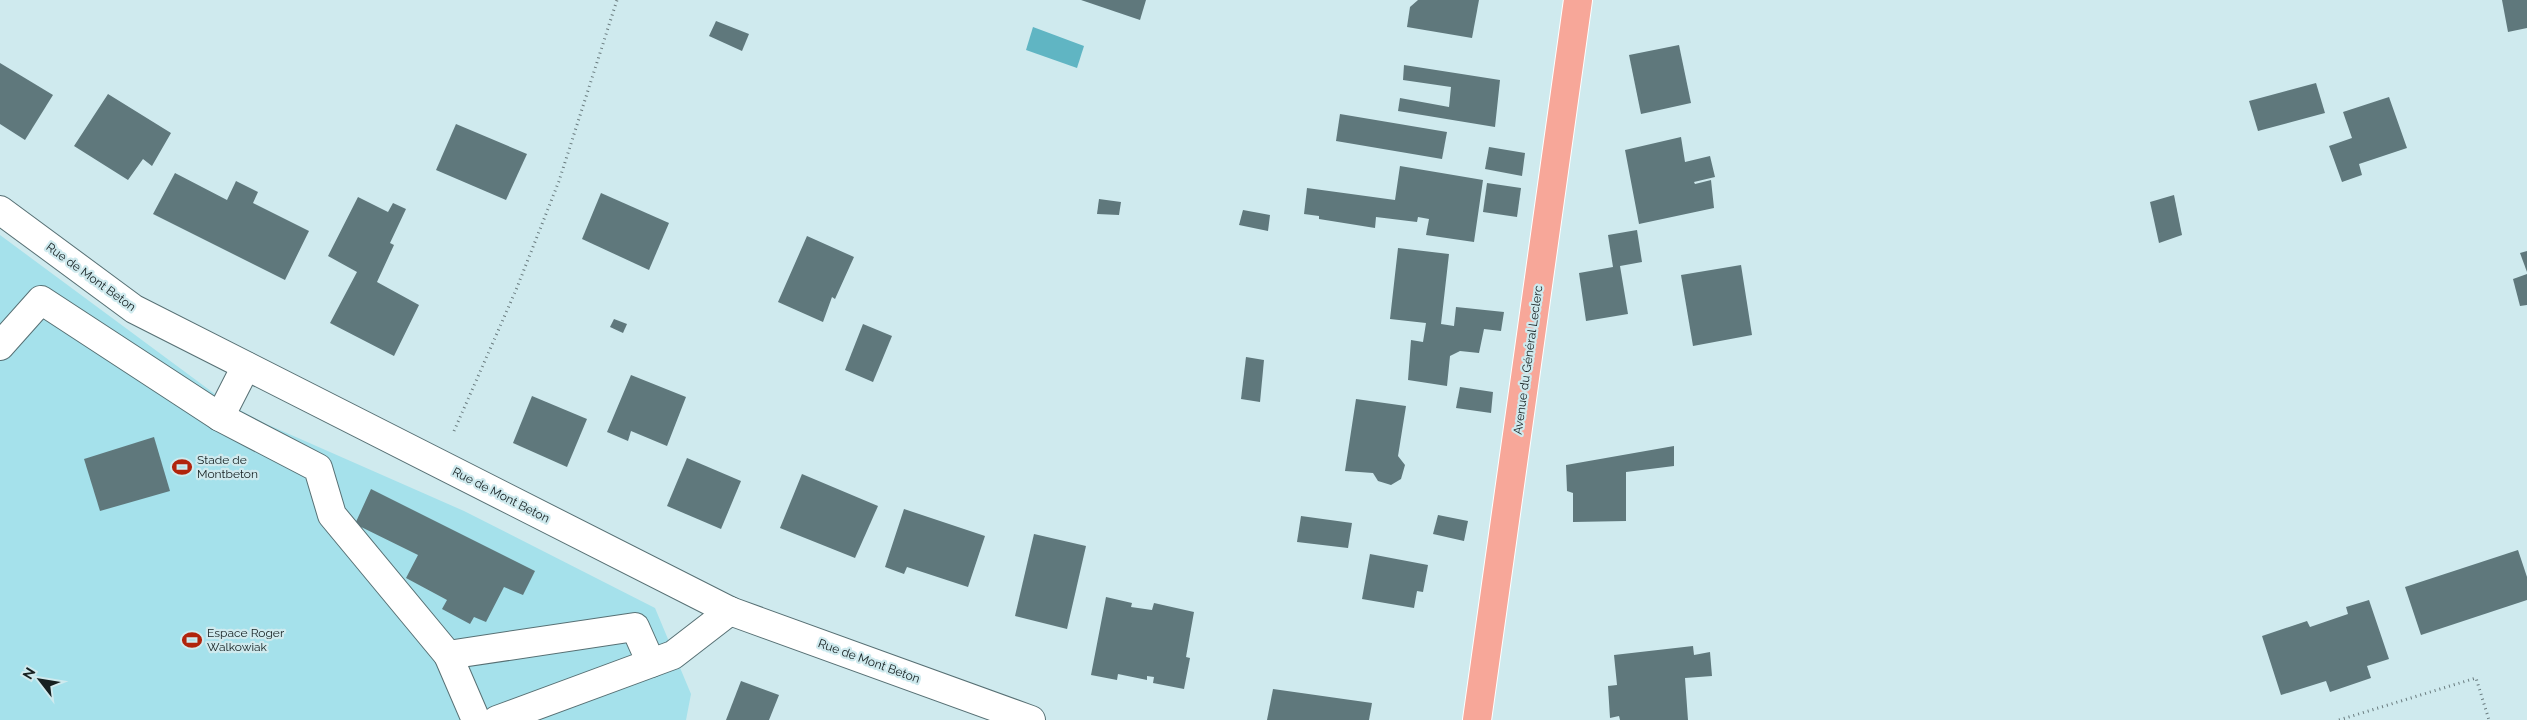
<svg xmlns="http://www.w3.org/2000/svg" width="2527" height="720" font-family="Raleway,sans-serif">
<rect width="100%" height="100%" fill="#cfeaee"/>
<!-- green -->
<polygon fill="#a5e1eb" points="0,235 227,403 264,423 464,511 655,608 691,694 686,720 0,720"/>
<!-- water -->
<polygon fill="#60b5c3" points="1033,27 1084,46 1077,68 1026,50"/>
<!-- building -->
<g fill="#5f787c">
<polygon points="1081,0 1146,0 1140,20"/>
<polygon points="1418,0 1479,0 1472,38 1407,27 1410,7"/>
<polygon points="2502,0 2527,0 2527,28 2508,32"/>
<polygon points="716,21 749,34 742,51 709,36"/>
<polygon points="1679,45 1691,103 1641,114 1629,55"/>
<polygon points="0,63 53,95 25,140 0,124"/>
<polygon points="1404,65 1500,80 1495,127 1398,111 1400,98 1449,107 1451,87 1403,80"/>
<polygon points="2316,83 2325,113 2258,131 2249,101"/>
<polygon points="108,94 171,133 152,166 143,159 128,180 74,146"/>
<polygon points="2389,97 2407,148 2359,164 2362,175 2342,182 2329,146 2352,138 2343,112"/>
<polygon points="1340,114 1447,132 1442,159 1336,141"/>
<polygon points="456,124 527,154 506,200 436,170"/>
<polygon points="1681,137 1685,162 1710,156 1715,177 1694,182 1695,184 1711,180 1714,208 1639,224 1625,150"/>
<polygon points="1489,147 1525,153 1522,176 1485,169"/>
<polygon points="1400,166 1483,180 1474,242 1426,235 1429,219 1418,217 1417,222 1376,217 1375,228 1319,219 1319,216 1304,214 1307,188 1395,200"/>
<polygon points="175,173 227,200 236,181 258,192 253,203 309,231 285,280 153,214"/>
<polygon points="1487,183 1521,188 1517,217 1483,212"/>
<polygon points="601,193 669,223 649,270 582,239"/>
<polygon points="2174,195 2182,235 2159,243 2150,202"/>
<polygon points="358,197 388,212 393,203 406,209 390,243 394,245 377,282 419,305 394,356 330,323 357,272 328,256"/>
<polygon points="1099,199 1121,202 1119,215 1097,214"/>
<polygon points="1243,210 1270,215 1268,231 1239,225"/>
<polygon points="1637,230 1642,262 1620,266 1628,314 1586,321 1579,273 1613,267 1608,235"/>
<polygon points="807,236 854,257 835,299 832,297 823,322 778,302"/>
<polygon points="1398,248 1449,254 1441,324 1454,326 1456,307 1504,312 1501,331 1484,329 1479,353 1460,351 1450,356 1447,386 1408,380 1411,340 1423,342 1426,323 1390,319"/>
<polygon points="2527,251 2527,272 2520,253"/>
<polygon points="1741,265 1752,335 1693,346 1681,275"/>
<polygon points="2527,274 2527,305 2520,306 2513,279"/>
<polygon points="614,319 627,324 623,333 610,327"/>
<polygon points="863,324 892,336 873,382 845,370"/>
<polygon points="1246,357 1264,360 1260,402 1241,399"/>
<polygon points="631,375 686,397 667,446 631,431 628,441 607,432"/>
<polygon points="1460,387 1493,392 1491,413 1456,408"/>
<polygon points="532,396 587,419 567,467 513,443"/>
<polygon points="1356,399 1406,406 1398,456 1405,465 1401,479 1391,485 1378,481 1373,473 1345,471"/>
<polygon points="154,437 170,491 100,511 84,459"/>
<polygon points="1674,446 1674,466 1626,472 1626,521 1573,522 1573,493 1567,491 1566,465"/>
<polygon points="687,458 741,481 721,529 667,506"/>
<polygon points="802,474 878,506 855,558 780,528"/>
<polygon points="371,489 535,571 523,595 504,587 486,622 474,617 470,624 442,609 447,600 406,578 418,555 355,524"/>
<polygon points="904,509 985,536 968,587 907,567 904,574 885,567"/>
<polygon points="1438,515 1468,521 1464,541 1433,534"/>
<polygon points="1301,516 1352,523 1348,548 1297,542"/>
<polygon points="1034,534 1086,546 1067,629 1015,616"/>
<polygon points="2518,550 2527,577 2527,600 2421,635 2405,587"/>
<polygon points="1370,554 1428,565 1423,592 1417,591 1414,608 1362,599"/>
<polygon points="1106,597 1132,603 1131,607 1152,610 1154,603 1194,612 1186,657 1190,658 1184,689 1153,683 1154,677 1147,676 1147,680 1118,674 1117,680 1091,675"/>
<polygon points="2369,600 2389,659 2367,666 2371,678 2330,692 2326,681 2281,695 2262,636 2307,621 2310,627 2348,614 2346,607"/>
<polygon points="1693,646 1694,655 1710,652 1712,676 1685,678 1688,720 1620,720 1619,716 1610,718 1608,686 1617,685 1614,655"/>
<polygon points="741,681 779,695 769,720 726,720"/>
<polygon points="1273,689 1372,703 1369,720 1267,720"/>
</g>
<g fill="none" stroke-linecap="round" stroke-linejoin="round">
<defs>
<g id="minor">
<polyline points="0,210 134,309 730,611 1031,720"/>
<polyline points="0,346 41,300 220,417 318,468 332,515 448,655 635,627 651,663"/>
<polyline points="220,417 246,366"/>
<polyline points="448,655 476,720"/>
<polyline points="497,720 673,655 730,611"/>
</g>
<polyline id="major" points="1477,720 1578,0"/>
</defs>
<!-- minor casing -->
<use href="#minor" stroke="#577074" stroke-width="30"/>
<!-- major casing -->
<use href="#major" stroke="#fff" stroke-width="30"/>
<!-- path -->
<g stroke="#697b7e" stroke-width="3" stroke-dasharray="1 4" stroke-linecap="butt">
<polyline points="454,431 516,290 559,181 617,0"/>
<polyline points="2339,720 2476,678 2489,720"/>
</g>
<!-- minor -->
<use href="#minor" stroke="#fff" stroke-width="28"/>
<!-- major -->
<use href="#major" stroke="#f7a799" stroke-width="28"/>
</g>
<!-- icons -->
<defs>
<symbol id="stadium-bare" viewBox="-9 -9 18 18"><path d="M0-5a6.5 5 0 1 0 0 10a6.5 5 0 1 0 0-10ZM-3.5-1.8h7v3.6h-7Z" fill="#b1240c" stroke="#cfeaee" stroke-width="2.5" paint-order="stroke"/></symbol>
</defs>
<g fill-rule="evenodd">
<use href="#stadium-bare" x="168" y="453" width="28" height="28"/>
<use href="#stadium-bare" x="178" y="626" width="28" height="28"/>
</g>
<g text-anchor="middle" stroke-width="4.5" stroke-linejoin="round" paint-order="stroke">
<!-- street labels -->
<g font-size="12" fill="#162021" stroke="#cfeaee">
<text transform="translate(91 277) rotate(36)" y="4">Rue de Mont Beton</text>
<text transform="translate(1528 360) rotate(-82)" y="4">Avenue du Général Leclerc</text>
<text transform="translate(501 495) rotate(27)" y="4">Rue de Mont Beton</text>
<text transform="translate(869 661) rotate(20)" y="4">Rue de Mont Beton</text>
</g>
<!-- poi labels -->
<g font-size="12" fill="#162021" stroke="#cfeaee" text-anchor="start">
<text x="197" y="464">Stade de<tspan x="197" dy="14">Montbeton</tspan></text>
<text x="207" y="637">Espace Roger<tspan x="207" dy="14">Walkowiak</tspan></text>
</g>
</g>
<!-- north arrow -->
<g transform="translate(40 680) rotate(301)" stroke="#cfeaee" stroke-width="4" paint-order="stroke">
<path d="M0-4L9 19L0 12L-9 19Z" fill="#162021"/>
<text y="-8" font-size="14" font-weight="bold" text-anchor="middle" fill="#162021">N</text>
</g>
</svg>
